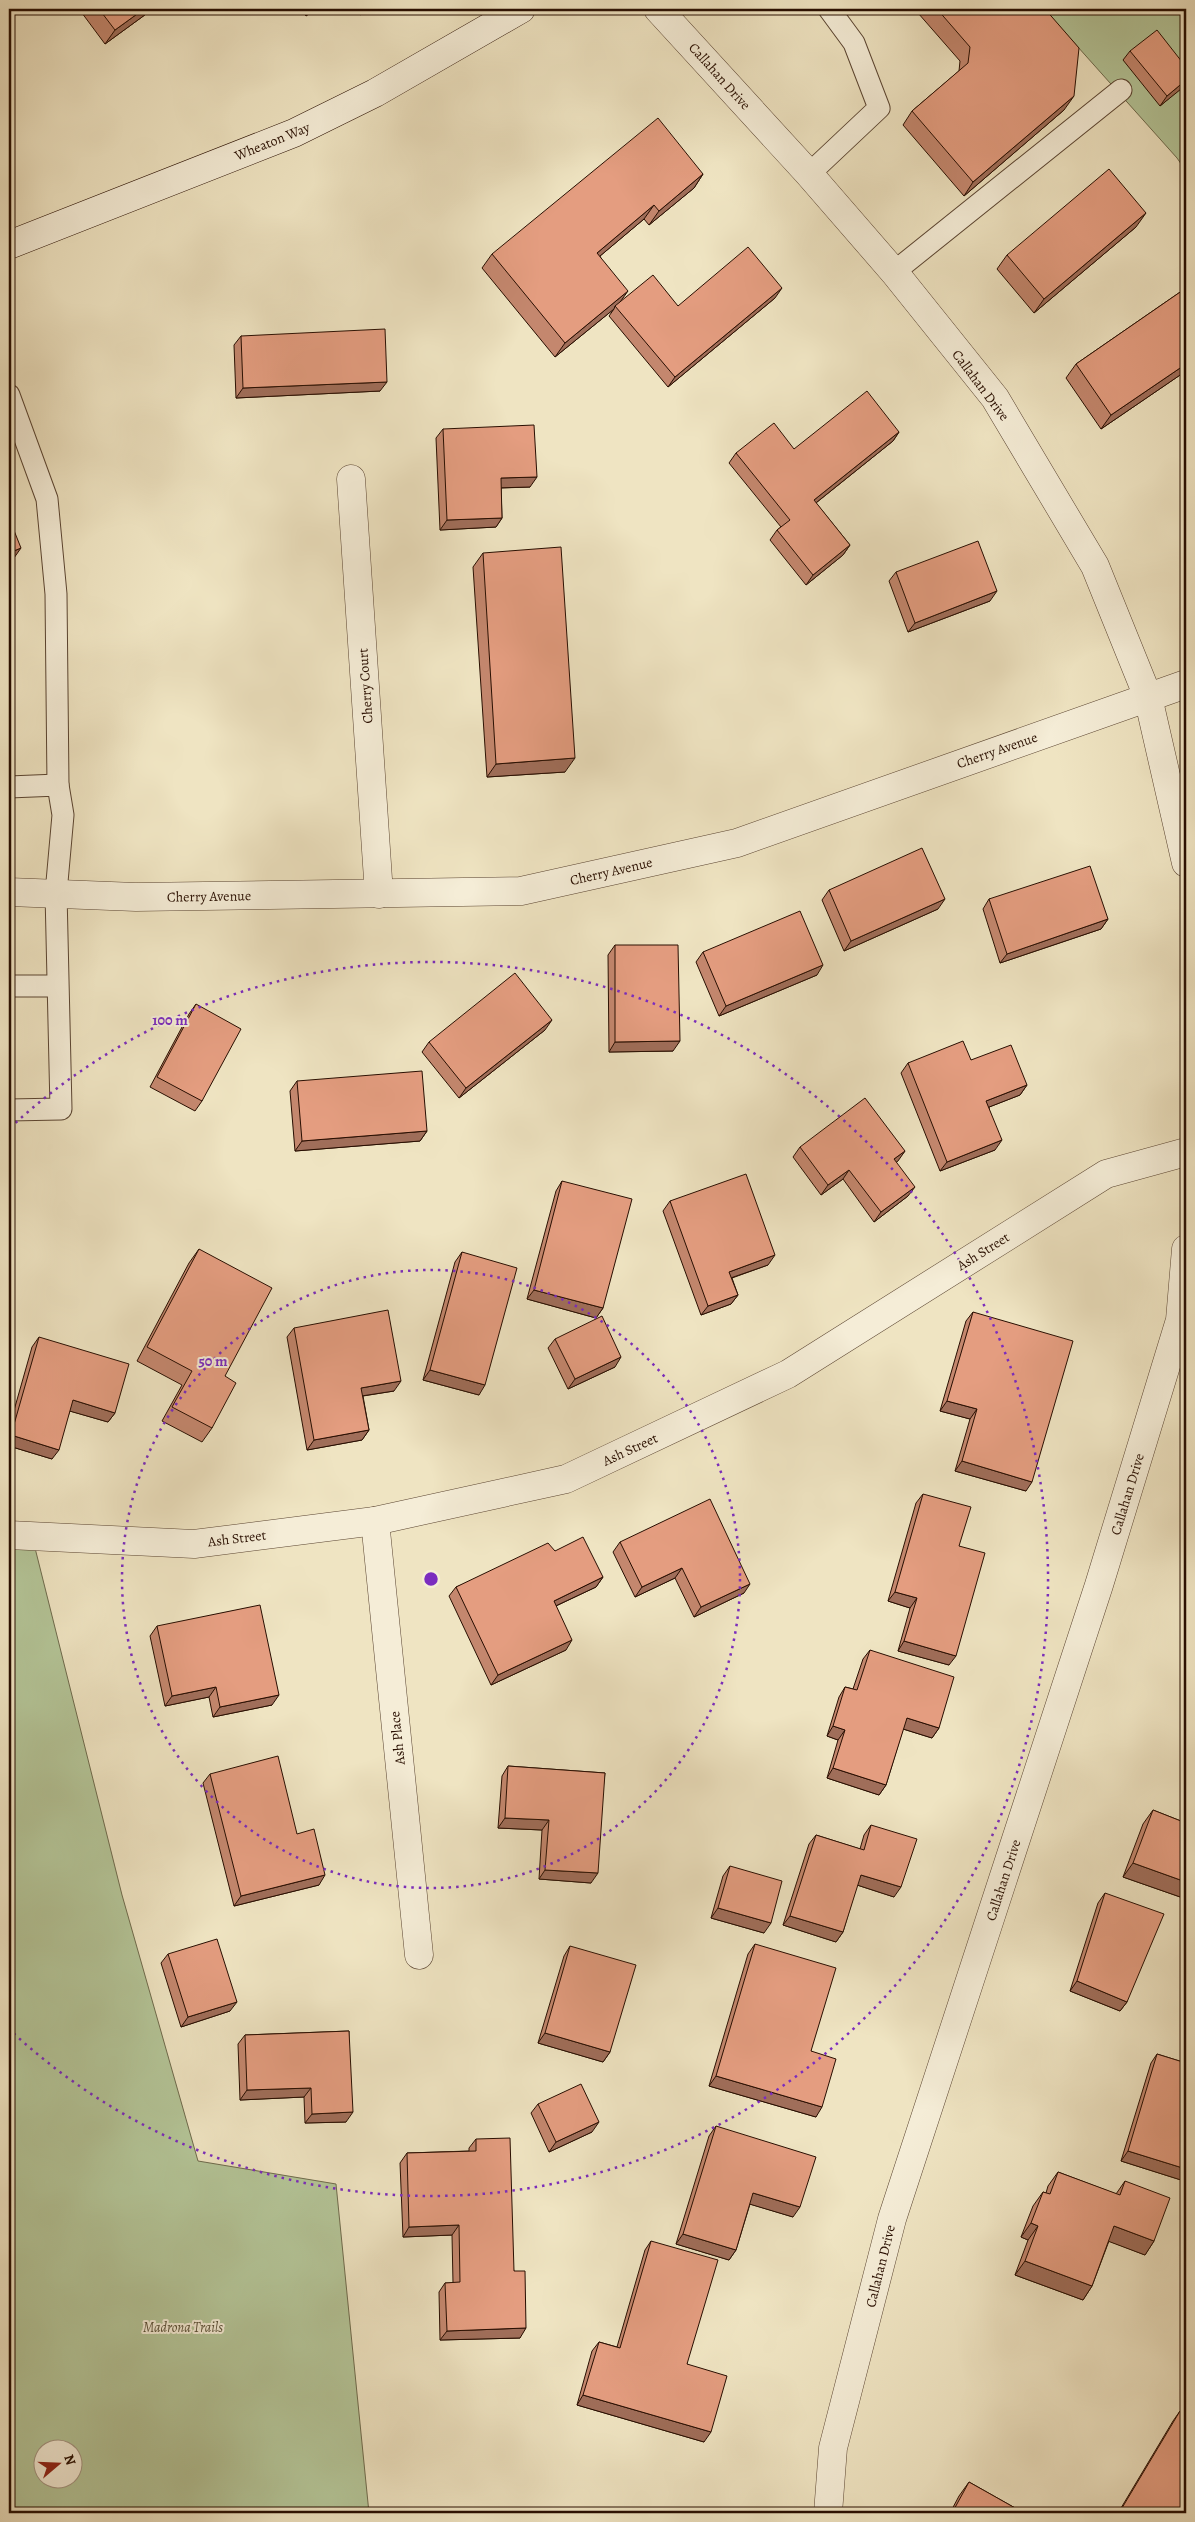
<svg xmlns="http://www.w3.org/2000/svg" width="1195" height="2522" font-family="Alegreya,serif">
<rect width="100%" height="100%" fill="#efe4c2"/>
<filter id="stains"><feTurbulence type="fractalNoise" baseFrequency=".004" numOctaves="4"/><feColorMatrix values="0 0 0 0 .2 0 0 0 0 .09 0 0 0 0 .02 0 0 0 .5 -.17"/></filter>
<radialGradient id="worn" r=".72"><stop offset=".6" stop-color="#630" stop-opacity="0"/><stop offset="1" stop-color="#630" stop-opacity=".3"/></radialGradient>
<!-- green -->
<g fill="#b4c598" stroke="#6e6a4c" fill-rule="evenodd">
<polygon points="1044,9 1186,9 1186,171 1177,158"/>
<path d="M9,1535L32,1536L122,1895L198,2161L336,2184L369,2513H9ZM42,2450H72V2480H42Z"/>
</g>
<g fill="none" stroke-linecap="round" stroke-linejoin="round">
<defs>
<g id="service">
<polyline points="809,174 879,108 854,43 829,9"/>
<polyline points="894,272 1121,90"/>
<polyline points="9,395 47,499 56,594 58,785"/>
<polyline points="9,787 58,785 63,815 56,893 61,1109 9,1110"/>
<polyline points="9,986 57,986"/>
</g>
<g id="minor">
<polyline points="351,479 379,894"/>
<polyline points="375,1521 419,1955"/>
<polyline points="9,1535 194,1544 375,1521 566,1479 788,1374 1106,1174 1186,1152"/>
</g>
<g id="tertiary">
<polyline points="658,9 809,174 894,272 995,398 1095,566 1148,697 1186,863"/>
<polyline points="9,892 136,897 521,891 737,843 1186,684"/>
<polyline points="828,2513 833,2448 892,2219 1099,1585 1180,1320 1186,1249"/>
</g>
<polyline id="secondary" points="9,245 294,133 375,93 521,9"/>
</defs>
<!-- service casing -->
<use href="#service" stroke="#5a4431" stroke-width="23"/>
<!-- minor casing -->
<use href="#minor" stroke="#5a4431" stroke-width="29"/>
<!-- tertiary casing -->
<use href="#tertiary" stroke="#5a4431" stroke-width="29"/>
<!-- secondary casing -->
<use href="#secondary" stroke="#280e01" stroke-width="29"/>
<!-- service -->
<use href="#service" stroke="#f5edd7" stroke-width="21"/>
<!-- minor -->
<use href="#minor" stroke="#f5edd7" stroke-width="28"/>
<!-- tertiary -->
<use href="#tertiary" stroke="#f5edd7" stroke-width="28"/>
<!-- secondary -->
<use href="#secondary" stroke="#f5edd7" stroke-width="28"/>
</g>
<!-- wall -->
<g fill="#c4876e" stroke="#280e01">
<polygon points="79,9 153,9 105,44"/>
<polygon points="300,9 315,9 306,16"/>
<polygon points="355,9 367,9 360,15"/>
<polygon points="921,9 1045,9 1064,110 964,196 903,125 912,111 959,71 960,61 918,13"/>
<polygon points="1130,51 1186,67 1186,84 1160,106 1123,60"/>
<polygon points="703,174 694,188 649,225 644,219 600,256 620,302 678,306 775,298 668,387 609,316 614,309 555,357 482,268 492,254"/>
<polygon points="1136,227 1034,313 997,269 1007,255"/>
<polygon points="1186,288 1186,371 1101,429 1066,378 1076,364"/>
<polygon points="241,336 380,391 236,398 234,345"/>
<polygon points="443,429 530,487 501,488 502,518 496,527 440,530 436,438"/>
<polygon points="899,432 893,441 816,503 850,545 843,555 806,585 770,540 777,530 781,527 729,463 736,453 794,449"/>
<polygon points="483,553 565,772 487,777 473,567"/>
<polygon points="896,572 990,601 908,632 889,581"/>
<polygon points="829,890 938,909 844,951 822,900"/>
<polygon points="989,899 1108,919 1101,929 1000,963 983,909"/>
<polygon points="615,945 673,1051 609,1052 608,955"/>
<polygon points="703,952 817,975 719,1016 696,962"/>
<polygon points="196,1004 202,1101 195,1111 150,1087 189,1014"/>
<polygon points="545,1030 459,1098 422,1052 429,1042"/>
<polygon points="971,1060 1027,1085 1020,1095 989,1107 995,1150 940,1171 901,1073 908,1063"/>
<polygon points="297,1081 427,1131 420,1141 295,1151 290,1091"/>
<polygon points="800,1147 905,1151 896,1162 908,1196 874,1222 843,1179 821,1195 793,1157"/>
<polygon points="562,1181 603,1308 596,1318 527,1299 556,1191"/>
<polygon points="670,1201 768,1265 732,1278 738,1295 731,1304 701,1315 663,1211"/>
<polygon points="199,1249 225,1376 212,1428 202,1442 162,1421 182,1385 137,1361 189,1263"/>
<polygon points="462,1252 479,1395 423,1380 455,1262"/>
<polygon points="973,1312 1026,1491 955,1471 970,1419 940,1411 966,1321"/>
<polygon points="294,1328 394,1391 363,1396 369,1430 362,1440 307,1450 287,1337"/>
<polygon points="39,1337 115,1413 108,1422 70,1411 52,1459 9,1446 9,1428 32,1347"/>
<polygon points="555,1339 615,1367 568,1389 548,1348"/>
<polygon points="923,1494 959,1546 949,1665 898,1651 910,1608 888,1601 916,1503"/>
<polygon points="620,1542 744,1593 694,1617 675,1578 635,1597 613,1552"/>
<polygon points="555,1551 603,1577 596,1587 556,1606 566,1650 491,1685 449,1596 456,1587"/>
<polygon points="157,1626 272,1705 213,1717 209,1697 165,1706 150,1636"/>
<polygon points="870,1650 939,1728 932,1738 903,1729 886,1785 879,1795 827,1778 838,1740 827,1736 839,1697 845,1687 853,1689 863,1659"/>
<polygon points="508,1766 605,1773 591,1883 539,1879 542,1830 498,1828 502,1776"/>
<polygon points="210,1774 297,1834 319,1885 234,1906 203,1783"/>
<polygon points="1153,1810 1186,1823 1186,1899 1123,1877 1143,1824"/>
<polygon points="871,1825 894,1897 857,1885 843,1932 836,1942 783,1925 809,1844 816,1835 860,1849 864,1835"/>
<polygon points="730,1866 764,1933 711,1918 723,1876"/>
<polygon points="1105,1893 1127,2002 1120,2011 1070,1991 1098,1903"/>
<polygon points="755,1944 811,2051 816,2117 709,2086 748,1954"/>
<polygon points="570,1946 610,2052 603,2062 538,2043 564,1956"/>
<polygon points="168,1954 230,2011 181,2027 161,1963"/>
<polygon points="349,2031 346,2122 305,2123 304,2097 240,2100 238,2044 245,2035"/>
<polygon points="1157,2054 1186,2063 1186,2172 1181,2180 1121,2161 1151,2063"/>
<polygon points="538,2104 592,2132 549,2152 531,2113"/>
<polygon points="716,2126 793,2217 750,2204 736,2250 729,2260 676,2244 709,2136"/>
<polygon points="476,2139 514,2271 520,2338 440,2340 439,2292 445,2283 453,2283 452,2235 403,2237 400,2163 407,2153 469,2151 469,2148"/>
<polygon points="1058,2172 1116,2194 1125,2181 1154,2241 1145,2255 1109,2241 1092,2286 1083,2300 1015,2275 1028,2240 1021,2237 1033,2206 1043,2192 1046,2193 1048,2186"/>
<polygon points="651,2241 687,2364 704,2442 577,2405 592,2351 599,2342 617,2347 645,2250"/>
<polygon points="1180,2411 1178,2513 1118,2513 1173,2421"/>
<polygon points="969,2482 1024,2513 950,2513 959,2496"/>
</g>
<!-- shaded-wall -->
<g fill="#a06e5a" stroke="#280e01">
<polygon points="144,9 153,9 105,44 115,30"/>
<polygon points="312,9 315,9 306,16"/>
<polygon points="364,9 367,9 360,15"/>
<polygon points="1186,80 1186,85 1160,106 1167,96"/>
<polygon points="1074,96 1064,110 964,196 973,182"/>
<polygon points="703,174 694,188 649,225 659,211"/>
<polygon points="654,205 644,219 587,267 597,253"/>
<polygon points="1146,213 1136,227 1034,313 1044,299"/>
<polygon points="782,288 775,298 668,387 675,377"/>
<polygon points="628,291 618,305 615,306 614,309 555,357 565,343"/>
<polygon points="1186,364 1186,371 1101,429 1111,415"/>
<polygon points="387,382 380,391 236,398 243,388"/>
<polygon points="899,432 893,441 807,510 814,500"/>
<polygon points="537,477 530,487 494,488 501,478"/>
<polygon points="502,518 496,527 440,530 447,520"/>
<polygon points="850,545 843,555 806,585 813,575"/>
<polygon points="21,548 9,565 9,553"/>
<polygon points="997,591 990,601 908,632 915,623"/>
<polygon points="575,758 565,772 487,777 496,764"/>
<polygon points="945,899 938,909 844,951 851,941"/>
<polygon points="1108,919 1101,929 1000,963 1007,954"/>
<polygon points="823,965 817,975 719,1016 726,1006"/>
<polygon points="552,1020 545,1030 459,1098 466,1088"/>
<polygon points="680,1041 673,1051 609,1052 615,1042"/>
<polygon points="1027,1085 1020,1095 979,1111 986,1101"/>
<polygon points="427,1131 420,1141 295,1151 302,1141"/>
<polygon points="1002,1140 995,1150 940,1171 947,1162"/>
<polygon points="905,1151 898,1161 887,1169 894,1159"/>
<polygon points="849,1170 843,1179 821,1195 828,1185"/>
<polygon points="915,1187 908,1196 874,1222 881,1212"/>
<polygon points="775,1255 768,1265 722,1281 729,1272"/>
<polygon points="534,1290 603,1308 596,1318 527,1299"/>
<polygon points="738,1295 731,1304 701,1315 708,1306"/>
<polygon points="621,1357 615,1367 568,1389 575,1379"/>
<polygon points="430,1370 485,1385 479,1395 423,1380"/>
<polygon points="401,1381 394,1391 355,1397 361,1388"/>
<polygon points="73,1400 115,1413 108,1422 66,1410"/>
<polygon points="947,1401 977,1409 970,1419 940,1411"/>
<polygon points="369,1430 362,1440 307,1450 314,1440"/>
<polygon points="11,1435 59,1450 52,1459 9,1446 9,1438"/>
<polygon points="962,1461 1032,1482 1026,1491 955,1471"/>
<polygon points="682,1568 675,1578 635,1597 642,1587"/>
<polygon points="603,1577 596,1587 547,1610 554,1601"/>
<polygon points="750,1584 744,1593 694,1617 701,1607"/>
<polygon points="895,1592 917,1598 910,1608 888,1601"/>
<polygon points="572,1640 566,1650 491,1685 498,1675"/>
<polygon points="904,1641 956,1656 949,1665 898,1651"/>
<polygon points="216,1687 209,1697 165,1706 172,1696"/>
<polygon points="279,1695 272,1705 213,1717 220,1707"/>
<polygon points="907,1718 939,1728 932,1738 900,1728"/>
<polygon points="833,1726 845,1730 838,1740 827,1736"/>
<polygon points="833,1768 886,1785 879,1795 827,1778"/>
<polygon points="505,1818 549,1820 542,1830 498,1828"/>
<polygon points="1133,1863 1186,1882 1186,1899 1123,1877"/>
<polygon points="545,1870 598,1873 591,1883 539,1879"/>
<polygon points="325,1875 319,1885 234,1906 241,1896"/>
<polygon points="861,1875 901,1887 894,1897 854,1884"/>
<polygon points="718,1908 771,1923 764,1933 711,1918"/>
<polygon points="790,1916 843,1932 836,1942 783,1925"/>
<polygon points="1077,1981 1127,2002 1120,2011 1070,1991"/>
<polygon points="237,2002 230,2011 181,2027 188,2017"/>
<polygon points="545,2033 610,2052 603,2062 538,2043"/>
<polygon points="716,2076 822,2107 816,2117 709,2086"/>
<polygon points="311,2088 304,2097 240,2100 247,2090"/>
<polygon points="353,2112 346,2122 305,2123 312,2114"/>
<polygon points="599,2122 592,2132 549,2152 556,2142"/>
<polygon points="1128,2151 1186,2169 1186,2172 1181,2180 1121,2161"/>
<polygon points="753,2193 800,2207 793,2217 746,2203"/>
<polygon points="1031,2223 1038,2226 1028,2240 1021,2237"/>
<polygon points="459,2225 452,2235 403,2237 409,2227"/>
<polygon points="1114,2226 1154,2241 1145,2255 1105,2240"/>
<polygon points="683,2234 736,2250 729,2260 676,2244"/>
<polygon points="1025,2261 1092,2286 1083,2300 1015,2275"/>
<polygon points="526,2328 520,2338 440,2340 447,2331"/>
<polygon points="583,2395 711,2432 704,2442 577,2405"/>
</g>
<!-- building -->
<g fill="#e49d80" stroke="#280e01">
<polygon points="99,9 144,9 115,30"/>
<polygon points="937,9 1045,9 1079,48 1074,96 973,182 912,111 968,63 970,47"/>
<polygon points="1157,30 1186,67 1186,80 1167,96 1130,51"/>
<polygon points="658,118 703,174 659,211 654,205 597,253 628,291 565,343 492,254"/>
<polygon points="1109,169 1146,213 1044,299 1007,255"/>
<polygon points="748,247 782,288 675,377 615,306 653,275 678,306"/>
<polygon points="1186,288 1186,364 1111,415 1076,364"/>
<polygon points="385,329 387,382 243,388 241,336"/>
<polygon points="867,391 899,432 814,500 850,545 813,575 777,530 790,520 736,453 774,423 794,449"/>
<polygon points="534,425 537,477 501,478 502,518 447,520 443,429"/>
<polygon points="9,518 21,548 9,553"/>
<polygon points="978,541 997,591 915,623 896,572"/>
<polygon points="561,547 575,758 496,764 483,553"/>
<polygon points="922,848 945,899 851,941 829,890"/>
<polygon points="1090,866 1108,919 1007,954 989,899"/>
<polygon points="800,911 823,965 726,1006 703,952"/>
<polygon points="615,945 678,945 680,1041 615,1042"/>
<polygon points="515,973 552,1020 466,1088 429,1042"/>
<polygon points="196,1004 241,1029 202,1101 157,1077"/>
<polygon points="963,1041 971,1060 1011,1045 1027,1085 986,1101 1002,1140 947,1162 908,1063"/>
<polygon points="422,1071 427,1131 302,1141 297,1081"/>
<polygon points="865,1098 905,1151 894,1159 915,1187 881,1212 849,1170 828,1185 800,1147"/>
<polygon points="746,1174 775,1255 729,1272 738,1295 708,1306 670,1201"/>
<polygon points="562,1181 632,1199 603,1308 534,1290"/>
<polygon points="199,1249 272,1288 225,1376 236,1383 212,1428 172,1407 192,1371 147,1347"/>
<polygon points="462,1252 517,1268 485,1385 430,1370"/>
<polygon points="388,1310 401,1381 361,1388 369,1430 314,1440 294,1328"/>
<polygon points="973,1312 1073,1341 1032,1482 962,1461 977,1409 947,1401"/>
<polygon points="602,1316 621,1357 575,1379 555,1339"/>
<polygon points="39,1337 129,1364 115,1413 73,1400 59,1450 11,1435"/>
<polygon points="923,1494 971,1507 959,1546 985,1553 956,1656 904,1641 917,1598 895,1592"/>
<polygon points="710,1499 750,1584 701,1607 682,1568 642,1587 620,1542"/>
<polygon points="583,1537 603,1577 554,1601 572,1640 498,1675 456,1587 548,1543 555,1551"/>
<polygon points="260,1605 279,1695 220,1707 216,1687 172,1696 157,1626"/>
<polygon points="870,1650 954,1677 939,1728 907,1718 886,1785 833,1768 845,1730 833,1726 845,1687 857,1690"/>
<polygon points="278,1756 297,1834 314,1829 325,1875 241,1896 210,1774"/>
<polygon points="508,1766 605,1773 598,1873 545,1870 549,1820 505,1818"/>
<polygon points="1153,1810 1186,1823 1186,1882 1133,1863"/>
<polygon points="871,1825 917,1839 901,1887 861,1875 843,1932 790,1916 816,1835 864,1850"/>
<polygon points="730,1866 782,1881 771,1923 718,1908"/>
<polygon points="1105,1893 1164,1914 1127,2002 1077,1981"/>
<polygon points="217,1939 237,2002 188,2017 168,1954"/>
<polygon points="755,1944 836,1968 811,2051 836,2059 822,2107 716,2076"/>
<polygon points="570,1946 636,1965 610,2052 545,2033"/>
<polygon points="349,2031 353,2112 312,2114 311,2088 247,2090 245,2035"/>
<polygon points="1157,2054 1186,2063 1186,2169 1128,2151"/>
<polygon points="581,2084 599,2122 556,2142 538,2104"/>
<polygon points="716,2126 816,2157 800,2207 753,2193 736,2250 683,2234"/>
<polygon points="510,2138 514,2271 525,2271 526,2328 447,2331 445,2283 460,2282 459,2225 409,2227 407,2153 476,2151 476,2139"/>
<polygon points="1058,2172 1120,2195 1125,2181 1170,2198 1154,2241 1114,2226 1092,2286 1025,2261 1038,2226 1031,2223 1043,2192 1050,2194"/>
<polygon points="651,2241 718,2260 687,2364 727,2376 711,2432 583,2395 599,2342 620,2348"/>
<polygon points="1180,2411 1186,2415 1186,2498 1178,2513 1119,2513"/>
<polygon points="969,2482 1024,2513 952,2513"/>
</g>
<!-- distance rings -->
<g fill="none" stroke="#7b2cbf" stroke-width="2.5" stroke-dasharray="2.5 5">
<circle cx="431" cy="1579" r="309"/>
<path d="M10 1128A617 617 0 1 1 10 2030"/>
</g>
<g text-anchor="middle" stroke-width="4" stroke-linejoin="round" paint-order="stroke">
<!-- street labels -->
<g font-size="14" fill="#280e01" stroke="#f5edd7">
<text transform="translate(720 76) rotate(48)" y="5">Callahan Drive</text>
<text transform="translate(272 141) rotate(-22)" y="5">Wheaton Way</text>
<text transform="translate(981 385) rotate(53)" y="5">Callahan Drive</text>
<text transform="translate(365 686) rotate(-94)" y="5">Cherry Court</text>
<text transform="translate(997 750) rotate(-19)" y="5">Cherry Avenue</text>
<text transform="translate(611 871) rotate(-13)" y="5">Cherry Avenue</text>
<text transform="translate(209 896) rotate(-1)" y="5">Cherry Avenue</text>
<text transform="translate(983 1251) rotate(-32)" y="5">Ash Street</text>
<text transform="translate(630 1449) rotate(-25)" y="5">Ash Street</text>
<text transform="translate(1127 1494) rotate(-73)" y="5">Callahan Drive</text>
<text transform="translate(237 1538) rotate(-7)" y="5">Ash Street</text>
<text transform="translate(397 1738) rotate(-96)" y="5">Ash Place</text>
<text transform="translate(1003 1880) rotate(-72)" y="5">Callahan Drive</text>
<text transform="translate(880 2266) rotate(-76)" y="5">Callahan Drive</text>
</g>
<!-- park labels -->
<g font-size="14" font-style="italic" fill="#594e36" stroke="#f5edd7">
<text x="183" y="2332">Madrona Trails</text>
</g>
</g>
<circle cx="431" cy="1579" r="8" fill="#7b2cbf" stroke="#f5edd7" stroke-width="2.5"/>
<g font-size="15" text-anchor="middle" font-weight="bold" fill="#7b2cbf" stroke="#f5edd7" stroke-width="4" stroke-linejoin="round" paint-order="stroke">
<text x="170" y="1025">100 m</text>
<text x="213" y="1366">50 m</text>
</g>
<!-- margin -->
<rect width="1195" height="2522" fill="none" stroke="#efe4c2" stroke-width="30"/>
<rect x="10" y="10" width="1175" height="2502" fill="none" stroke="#280e01" stroke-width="2.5"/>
<rect x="15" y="15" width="1165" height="2492" fill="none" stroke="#280e01"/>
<!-- north arrow -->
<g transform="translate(58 2464) rotate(71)"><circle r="24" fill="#f5edd7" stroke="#a39481"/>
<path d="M0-4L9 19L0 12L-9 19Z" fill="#8f2418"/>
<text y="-8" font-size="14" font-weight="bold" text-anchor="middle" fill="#280e01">N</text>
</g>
<rect width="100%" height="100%" filter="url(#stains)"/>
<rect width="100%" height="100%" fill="url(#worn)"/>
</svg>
